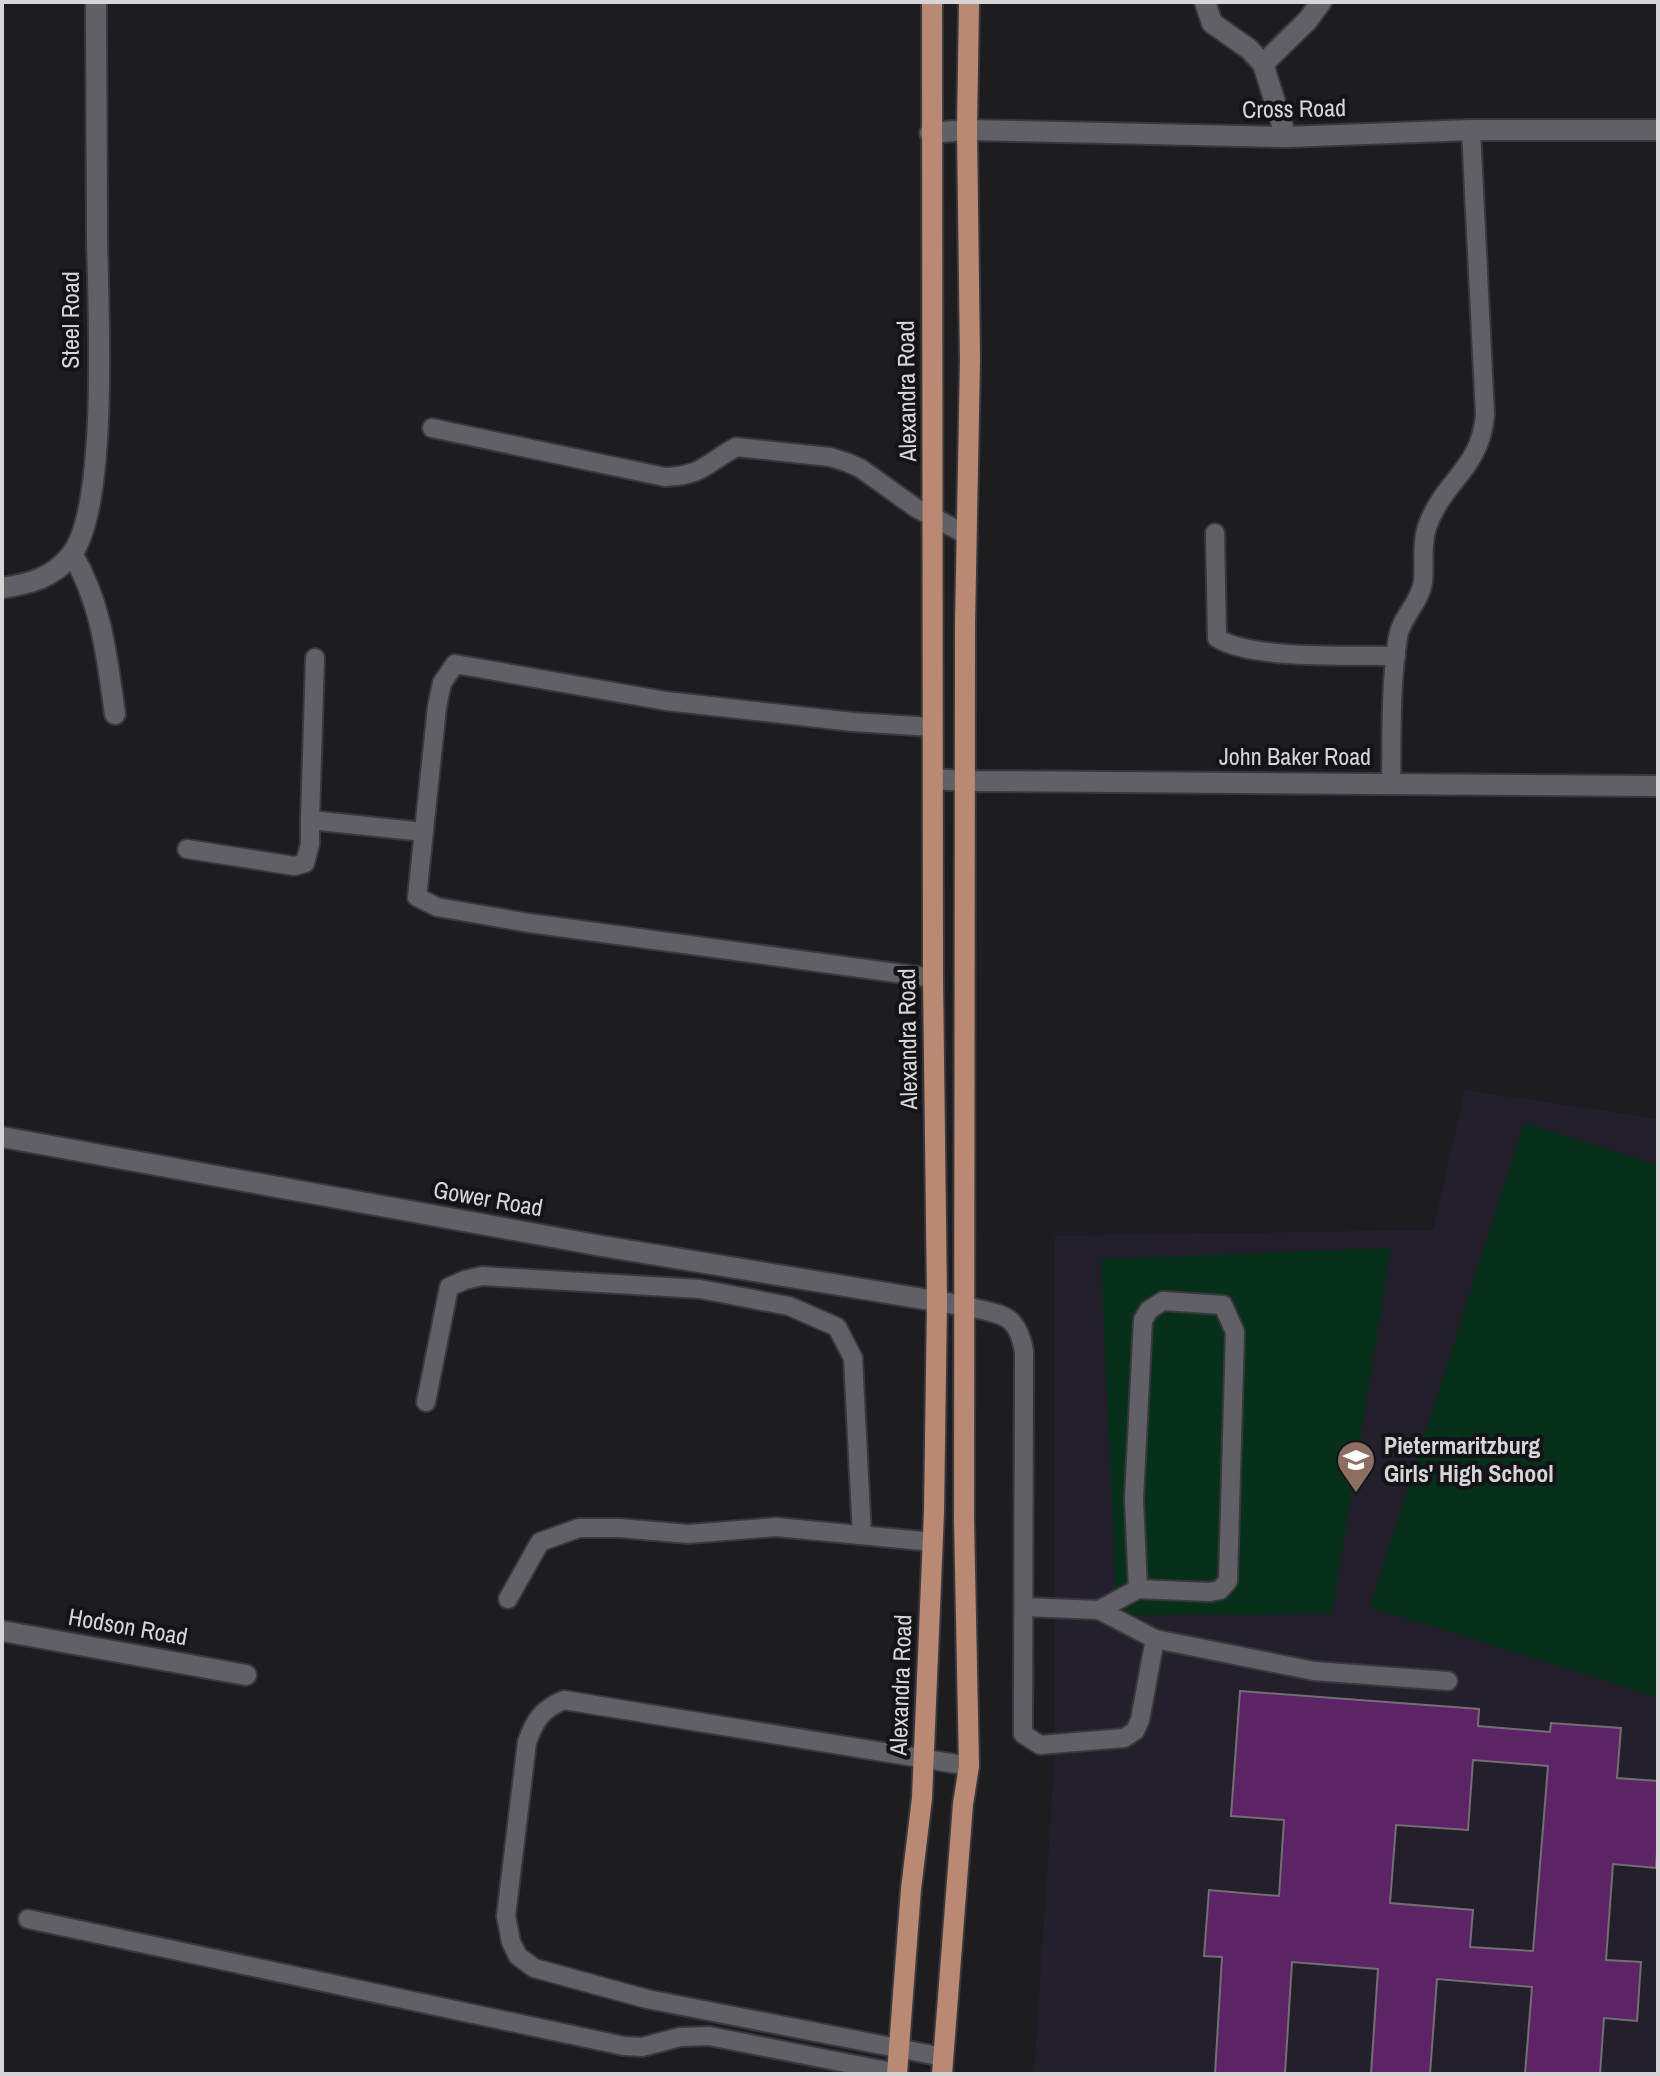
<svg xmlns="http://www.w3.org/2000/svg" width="1660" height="2076" font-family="'Archivo Narrow',sans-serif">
<rect width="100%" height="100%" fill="#1d1c21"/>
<!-- built -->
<polygon fill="#24202b" points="1465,1090 1658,1119 1658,2074 1034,2074 1055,1752 1055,1236 1433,1230"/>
<!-- green -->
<g fill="#06301a">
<polygon points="1524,1123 1658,1165 1658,1697 1370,1607"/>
<polygon points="1391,1248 1332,1614 1117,1615 1101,1259"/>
</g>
<!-- building -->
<path fill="#5c2366" stroke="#736e74" stroke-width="2" fill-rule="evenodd" d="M1240,1691L1479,1709L1478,1726L1550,1732L1551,1723L1621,1728L1617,1778L1658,1781V1836L1656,1868L1613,1864L1606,1960L1641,1962L1637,2021L1604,2018L1600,2074H1525L1532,1987L1437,1979L1430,2074H1371L1378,1969L1292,1962L1285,2074H1215L1222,1957L1204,1956L1209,1890L1279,1896L1284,1820L1231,1816ZM1473,1760L1548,1766L1533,1951L1470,1947L1473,1910L1390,1903L1396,1825L1468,1830Z"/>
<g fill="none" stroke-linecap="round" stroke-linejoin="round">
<defs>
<g id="service">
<path d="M432,428L665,477C702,476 707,463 736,447L830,457L846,462L860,468L916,508L967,535"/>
<path d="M1215,533L1217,638C1251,660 1352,655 1396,656"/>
<polyline points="315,658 310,820 424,832"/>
<polyline points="933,727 853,722 666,701 455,664 442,683 437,707 417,897 437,907 529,923 933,978"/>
<path d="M1391,784C1392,736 1390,685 1398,637C1401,617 1420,603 1423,582C1425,564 1421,544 1427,527C1444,479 1480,470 1485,415L1471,130"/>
<polyline points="187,849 294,866 305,863 310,844 310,820"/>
<path d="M966,1306C1001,1315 1017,1312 1024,1351L1023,1734L1040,1745L1124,1738L1135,1731L1140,1720L1155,1639"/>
<polyline points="426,1402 449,1287 465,1280 482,1276 700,1289 789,1306 837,1327 853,1358 862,1535"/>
<polyline points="508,1599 540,1542 579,1528 620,1528 688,1534 776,1527 933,1542"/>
<polyline points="1025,1607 1099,1610 1138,1589 1210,1592 1220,1590 1228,1581 1235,1332 1223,1305 1163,1301 1149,1310 1143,1320 1134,1499 1138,1589"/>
<polyline points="1099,1610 1155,1639 1314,1671 1448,1681"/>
<polyline points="28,1919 624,2046 642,2047 680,2037 709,2036 897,2073"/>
<path d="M943,2057L647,1999L534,1968L518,1956L511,1942L506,1916L527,1742C535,1720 542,1709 564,1700L969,1766"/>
</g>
<g id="minor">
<polyline points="1205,2 1212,23 1249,49 1263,64 1286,137"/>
<polyline points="1263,64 1308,20 1321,2"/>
<polyline points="930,133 967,130 1286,137 1471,130 1658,130"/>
<path d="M72,554C102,603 107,659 115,714"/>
<path d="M2,588C29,584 53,578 71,555C109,507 98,305 97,238C97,160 96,81 96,2"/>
<polyline points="933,779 967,781 1658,786"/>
<polyline points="2,1137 602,1246 966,1306"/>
<polyline points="2,1631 246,1675"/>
</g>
<g id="primary">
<polyline points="897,2074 911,1889 922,1798 934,1512 937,1300 933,978 932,2"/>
<polyline points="942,2074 963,1804 969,1766 964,1519 965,625 970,360 967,130 969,2"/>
</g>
</defs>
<!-- service casing -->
<use href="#service" stroke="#39383b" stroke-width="22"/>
<!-- minor casing -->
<use href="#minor" stroke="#39383b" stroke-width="24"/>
<!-- primary casing -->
<use href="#primary" stroke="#39383b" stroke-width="24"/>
<!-- service -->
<use href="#service" stroke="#626067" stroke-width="18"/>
<!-- minor -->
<use href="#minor" stroke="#626067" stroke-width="20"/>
<!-- primary -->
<use href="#primary" stroke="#ba8974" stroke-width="20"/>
</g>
<!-- icons -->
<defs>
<symbol id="school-pin" viewBox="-11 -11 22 30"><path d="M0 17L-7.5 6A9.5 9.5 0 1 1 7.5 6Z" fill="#8d6e63" stroke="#141318"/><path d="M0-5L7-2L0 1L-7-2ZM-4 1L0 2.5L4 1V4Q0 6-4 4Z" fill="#fff"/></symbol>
</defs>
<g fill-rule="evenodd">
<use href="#school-pin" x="1334" y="1438" width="44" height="60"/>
</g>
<g text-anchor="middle" stroke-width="8" stroke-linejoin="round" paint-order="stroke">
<!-- street labels -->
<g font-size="24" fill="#d6d5d8" stroke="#141318">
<text transform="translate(1294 109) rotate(-1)" y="8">Cross Road</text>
<text transform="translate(71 320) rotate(-90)" y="8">Steel Road</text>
<text transform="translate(907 391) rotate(-91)" y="8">Alexandra Road</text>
<text x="1295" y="765">John Baker Road</text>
<text transform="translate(908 1039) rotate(-91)" y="8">Alexandra Road</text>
<text transform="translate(488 1199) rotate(10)" y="8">Gower Road</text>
<text transform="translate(128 1627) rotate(10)" y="8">Hodson Road</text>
<text transform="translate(901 1685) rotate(-88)" y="8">Alexandra Road</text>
</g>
<!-- poi labels -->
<g font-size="24" font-weight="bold" fill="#d6d5d8" stroke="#141318" text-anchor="start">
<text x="1384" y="1454">Pietermaritzburg<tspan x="1384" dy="28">Girls' High School</tspan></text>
</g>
</g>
<!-- border -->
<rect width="1660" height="2076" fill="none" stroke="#d6d5d8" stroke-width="8"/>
</svg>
